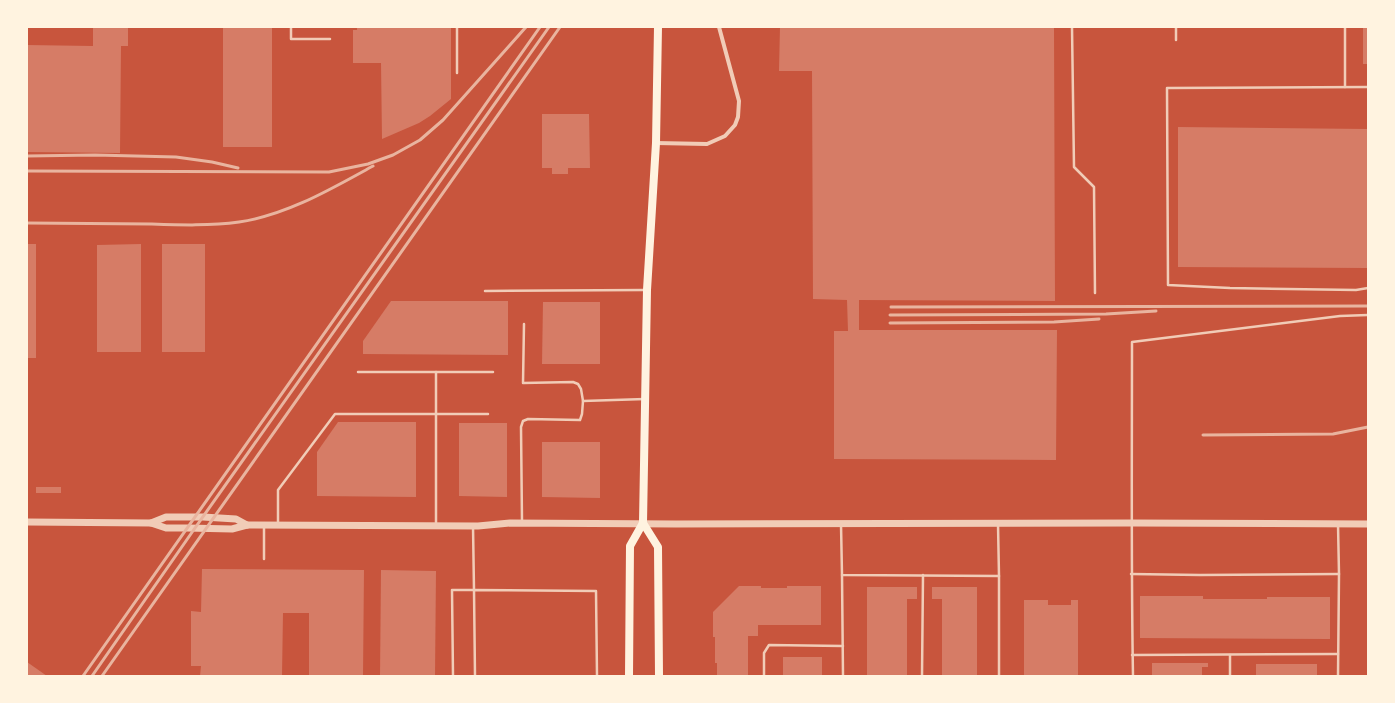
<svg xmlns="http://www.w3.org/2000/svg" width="1395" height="703" font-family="'Noto Serif',serif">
<rect width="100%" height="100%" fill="#c8553d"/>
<!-- building -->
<g fill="#d67c66">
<polygon points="93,27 128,27 128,46 121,46 120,153 27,152 27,45 93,46"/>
<rect x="223" y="27" width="49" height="120"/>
<polygon points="357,27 451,27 451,99 430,116 419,123 382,139 381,63 353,63 353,30 357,30"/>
<polygon points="780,27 1054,27 1055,301 859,300 859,330 1057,330 1056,460 834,459 834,331 848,331 847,300 813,299 812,71 779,71"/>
<rect x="1363" y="27" width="5" height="37"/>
<polygon points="542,114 589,114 590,168 568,168 568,174 552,174 552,168 542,168"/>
<polygon points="1178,127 1368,129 1368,268 1178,267"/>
<rect x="27" y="244" width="9" height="114"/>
<polygon points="141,244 141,352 97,352 97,245"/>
<rect x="162" y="244" width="43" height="108"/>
<polygon points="391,301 508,301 508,355 363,354 363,341"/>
<polygon points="543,302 600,302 600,364 542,364"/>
<polygon points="338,422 416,422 416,497 317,496 317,452"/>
<polygon points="459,423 507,423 507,497 459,496"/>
<polygon points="542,442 600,442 600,498 542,497"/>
<rect x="36" y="487" width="25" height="6"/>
<polygon points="202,569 364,570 363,676 309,676 309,613 283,613 282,676 200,676 201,666 191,666 191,611 201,612"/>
<polygon points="381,570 436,571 435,676 380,676"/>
<polygon points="739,586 761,586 761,588 787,588 787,586 821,586 821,625 758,625 758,636 748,636 748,676 717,676 717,663 715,663 715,637 713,637 713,612"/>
<polygon points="867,587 917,587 917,599 907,599 907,676 867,676"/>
<polygon points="932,587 977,587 977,676 942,676 942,599 932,599"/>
<polygon points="1140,596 1203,596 1203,599 1267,599 1267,597 1330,597 1330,639 1140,638"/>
<polygon points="1024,600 1048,600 1048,605 1071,605 1071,600 1078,600 1078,676 1024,676"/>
<rect x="783" y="657" width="39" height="19"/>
<polygon points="27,662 47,676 27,676"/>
<polygon points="1152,663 1208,663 1208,667 1202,667 1202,676 1152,676"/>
<rect x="1256" y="664" width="61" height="12"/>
</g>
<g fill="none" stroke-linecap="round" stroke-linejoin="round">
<!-- service -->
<g stroke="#f1ccb7" stroke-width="2.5">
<polyline points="291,27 291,39 330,39"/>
<polyline points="457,27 457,73"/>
<polyline points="1072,27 1074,167 1094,187 1095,293"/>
<polyline points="1345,27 1345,87"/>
<polyline points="1176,40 1176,27"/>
<polyline points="1368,87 1167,88 1168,285 1230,288 1356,290 1368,288"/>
<polyline points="485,291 645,290"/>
<polyline points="524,324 523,383 573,382 578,384 581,389 583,401"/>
<polyline points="358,372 436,372 436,525"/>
<polyline points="436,372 493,372"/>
<polyline points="522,521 521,427 523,421 528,419 580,420 582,414 583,401 645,399"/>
<polyline points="278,524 278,490 335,414 488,414"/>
<polyline points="841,524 842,575 999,576 998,524"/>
<polyline points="264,559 264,525"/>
<polyline points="1131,574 1200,575 1339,574"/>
<polyline points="842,575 843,676"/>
<polyline points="999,576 999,676"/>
<polyline points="1132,655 1338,654"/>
<polyline points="1230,655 1230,676"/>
<polyline points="453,676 452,590 474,590 473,526"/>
<polyline points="475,676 474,590 596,591 597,676"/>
<polyline points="764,676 764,653 769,645 843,646"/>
<polyline points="922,676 923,575"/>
<path d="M1133,676C1131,565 1132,453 1132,342L1340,316L1368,315"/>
<polyline points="1338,676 1339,574 1338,524"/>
</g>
<!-- minor -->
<polyline stroke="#f1ccb7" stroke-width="4" points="656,143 707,144 725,136 735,125 738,117 739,101 719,27"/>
<!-- tertiary -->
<g stroke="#f1ccb7" stroke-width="7">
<polyline points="27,522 151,523 166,528 187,528 232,529 247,525 478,526 510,523 676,524 1132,523 1368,524"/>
<polyline points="151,523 166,517 203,517 236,519 247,525"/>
</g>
<!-- primary -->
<g stroke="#fff3e0" stroke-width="8">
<polyline points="643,523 658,547 659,676"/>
<polyline points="629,676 630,546 643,523 647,290 656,143 658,27"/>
</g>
<!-- rail -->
<g stroke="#e9b49f" stroke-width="3">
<polyline points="27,156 95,155 176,157 212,162 238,168"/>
<polyline points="27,171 329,172 368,164 393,155 420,140 443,120 526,27"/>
<path d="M27,223C68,223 110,224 151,224C181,225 210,226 239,222C287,215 331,189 373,166"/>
<polyline points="891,307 1368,306"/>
<polyline points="890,315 1106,314 1156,311"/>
<polyline points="890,323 1054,322 1099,319"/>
<polyline points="1203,435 1333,434 1368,427"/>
<polyline points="83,676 540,27"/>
<polyline points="92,676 195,528 549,27"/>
<polyline points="102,676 560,27"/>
</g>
</g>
<!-- border -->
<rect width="1395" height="703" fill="none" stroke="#fff3e0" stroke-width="56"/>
</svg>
